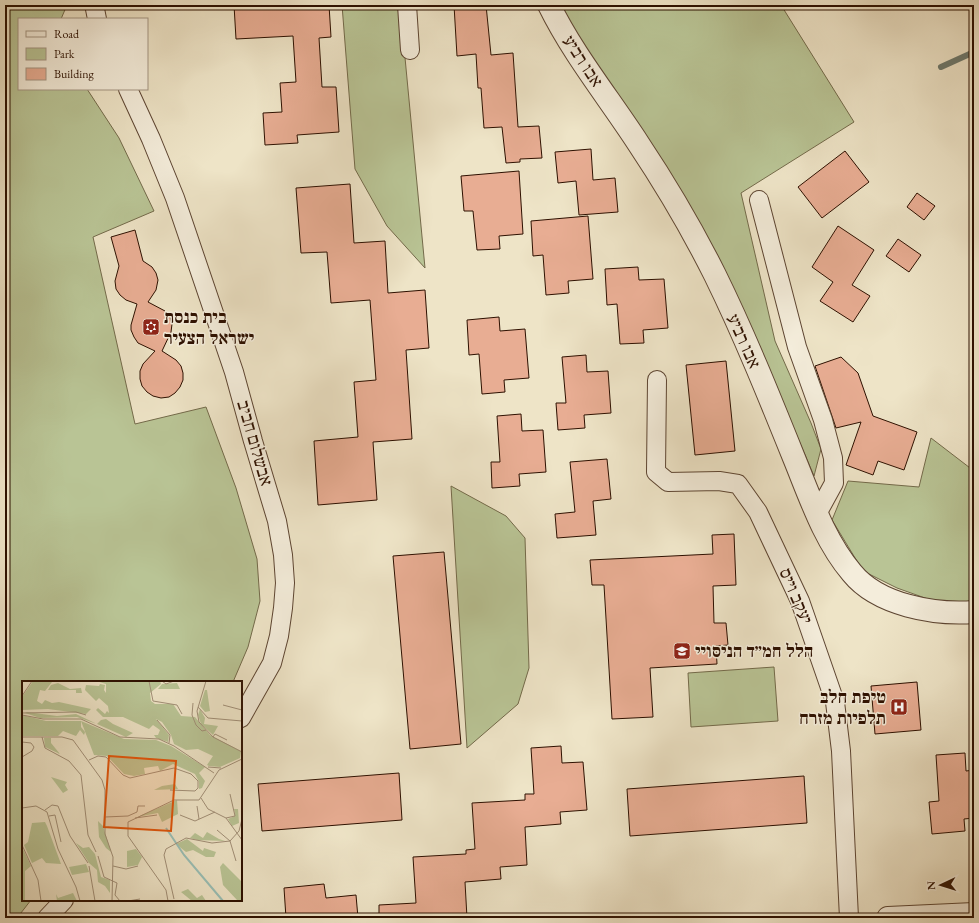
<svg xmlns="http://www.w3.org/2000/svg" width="979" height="923" font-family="'EB Garamond','Frank Ruhl Libre',serif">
<rect width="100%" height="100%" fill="#eee4c7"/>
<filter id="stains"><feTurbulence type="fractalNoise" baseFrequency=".005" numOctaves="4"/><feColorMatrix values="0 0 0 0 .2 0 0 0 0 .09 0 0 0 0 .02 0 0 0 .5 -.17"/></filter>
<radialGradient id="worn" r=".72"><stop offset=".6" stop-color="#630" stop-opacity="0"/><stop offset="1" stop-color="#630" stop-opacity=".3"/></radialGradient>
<!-- green -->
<g fill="#b9c495" stroke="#736a4a">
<polygon points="5,5 67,5 61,19 19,19 19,89 87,89 119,138 154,211 93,237 135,424 206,407 236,488 257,559 260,601 248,647 233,682 23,682 23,900 31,900 17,918 5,918"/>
<polygon points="342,5 400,5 425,268 387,226 355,169"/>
<polygon points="559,5 781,5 854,122 741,193 775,341 811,423 821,449 814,476 743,310"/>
<polygon points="931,438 974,471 974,602 939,603 897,588 863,571 832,520 848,481 919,487"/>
<polygon points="451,486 506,516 525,538 529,668 518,704 467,748"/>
<polygon points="774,667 778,721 691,727 688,673"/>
</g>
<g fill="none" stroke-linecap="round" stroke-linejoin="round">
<!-- stream -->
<polyline stroke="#6e796d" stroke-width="6" points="941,67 974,52"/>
</g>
<!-- building -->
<g fill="#e8ad93" stroke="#2d1000">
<polygon points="234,5 329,5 331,37 319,38 322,87 336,87 339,132 297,135 298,143 265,145 263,113 282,112 280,83 296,82 293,36 236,39"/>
<polygon points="454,5 486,5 491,55 513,53 518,127 539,126 542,158 520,159 520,162 506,163 502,127 484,128 481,88 478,88 476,54 457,56"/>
<polygon points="591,149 593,180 615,178 618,212 579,215 576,181 558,183 555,152"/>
<polygon points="845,151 869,182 822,218 798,187"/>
<polygon points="519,171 523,234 499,236 500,249 477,250 473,211 464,211 461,176"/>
<polygon points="350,184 354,243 385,241 388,293 425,290 429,348 406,350 412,439 373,442 377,500 318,505 314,441 358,437 354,382 376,380 370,300 331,303 327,252 301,253 296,188"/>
<polygon points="917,193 935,206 924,220 907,207"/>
<polygon points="588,216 593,279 568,281 569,293 546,295 543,255 533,256 531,221"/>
<polygon points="838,226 874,250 852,285 870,296 853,322 820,301 833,282 812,267"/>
<polygon points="135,230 143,261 152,267 156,273 158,280 156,290 148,302 165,311 170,317 172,324 171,332 162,351 176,360 181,366 183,373 183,380 180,387 175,393 169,397 161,398 153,396 147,392 142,386 140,379 140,371 143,364 155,351 138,343 134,337 131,330 131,325 137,304 126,300 120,295 116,289 115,281 119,266 111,237"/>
<polygon points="898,239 921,255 909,272 886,256"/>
<polygon points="638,267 639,280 664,279 668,328 643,330 644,343 620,344 617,304 607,305 605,269"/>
<polygon points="499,317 500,331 525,329 529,378 504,380 505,392 482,394 479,354 469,355 467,320"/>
<polygon points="586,355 587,372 608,371 611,413 584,415 585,428 558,430 556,403 566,403 562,357"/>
<polygon points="841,357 858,373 873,416 917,432 904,470 878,461 873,475 846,465 861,422 836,428 815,366"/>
<polygon points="726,361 735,451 695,455 686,365"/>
<polygon points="521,414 522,431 543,430 546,472 519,474 520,486 492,488 491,462 500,462 497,416"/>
<polygon points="607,459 611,499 593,501 596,535 557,538 555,514 575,512 570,462"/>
<polygon points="734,534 736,585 713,586 714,623 726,623 728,645 716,646 717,664 650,668 653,717 612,719 604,585 592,585 590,560 713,554 712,535"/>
<polygon points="444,552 461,744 410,749 393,556"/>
<polygon points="917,682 921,730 875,734 871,686"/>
<polygon points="561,746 562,763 583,762 587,810 560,812 561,824 525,827 527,865 500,867 501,879 465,882 467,918 379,918 379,905 416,903 413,857 466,854 466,850 475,849 472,803 525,800 525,794 534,794 531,748"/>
<polygon points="965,753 966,771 974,770 974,818 964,819 965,831 932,834 929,802 939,801 936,755"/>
<polygon points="399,773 402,820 262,831 258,784"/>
<polygon points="804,776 807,823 630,836 627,789"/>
<polygon points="324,884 326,898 356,895 358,918 286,918 284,888"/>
</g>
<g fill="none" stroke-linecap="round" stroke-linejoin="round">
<defs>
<g id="minor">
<polyline points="96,5 95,9 97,19"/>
<polyline points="407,5 410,50"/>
<polyline points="128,89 151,139 175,198 234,372 253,441 277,521 283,555 285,583 283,608 279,636 272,663 241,718"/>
<polyline points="759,200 797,347 823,420 833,458 834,483 817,514"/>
<polyline points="657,380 656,472 668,482 719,481 738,484 758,512 800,601 835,702 841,751 849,918"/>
<polyline points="47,918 64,900"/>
</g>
<g id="tertiary">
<path d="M549,5C573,54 608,97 638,143C666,185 692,229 715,275C744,334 769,396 794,458C810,497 824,540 852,573C878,605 934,615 974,612"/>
<polyline points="888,918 974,914"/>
</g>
</defs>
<!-- minor casing -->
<use href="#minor" stroke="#5d4532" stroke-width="20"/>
<!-- tertiary casing -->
<use href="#tertiary" stroke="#5d4532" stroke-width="24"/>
<!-- minor -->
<use href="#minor" stroke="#f4eddb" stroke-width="18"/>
<!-- tertiary -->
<use href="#tertiary" stroke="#f4eddb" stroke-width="22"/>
</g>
<!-- icons -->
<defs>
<symbol id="synagogue-square" viewBox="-11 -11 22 22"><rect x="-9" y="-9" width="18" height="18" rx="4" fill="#8f2418" stroke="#f4eddb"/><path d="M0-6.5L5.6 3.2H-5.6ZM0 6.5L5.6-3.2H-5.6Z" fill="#fff"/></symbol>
<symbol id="school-square" viewBox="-11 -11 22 22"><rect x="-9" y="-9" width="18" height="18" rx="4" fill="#8f2418" stroke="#f4eddb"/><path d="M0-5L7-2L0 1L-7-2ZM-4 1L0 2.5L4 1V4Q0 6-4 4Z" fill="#fff"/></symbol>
<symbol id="hospital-square" viewBox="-11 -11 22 22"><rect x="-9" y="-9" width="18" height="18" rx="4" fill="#8f2418" stroke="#f4eddb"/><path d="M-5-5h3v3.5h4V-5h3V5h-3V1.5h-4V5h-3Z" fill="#fff"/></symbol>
</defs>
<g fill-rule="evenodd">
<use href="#synagogue-square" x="141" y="317" width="20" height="20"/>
<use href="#school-square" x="672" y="641" width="20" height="20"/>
<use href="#hospital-square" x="889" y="697" width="20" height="20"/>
</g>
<g text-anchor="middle" stroke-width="3" stroke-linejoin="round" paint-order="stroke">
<!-- street labels -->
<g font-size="18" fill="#2d1000" stroke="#f4eddb">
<text transform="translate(583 61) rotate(57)" y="6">אבו רביע</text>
<text transform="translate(744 341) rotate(66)" y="6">אבו רביע</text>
<text transform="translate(255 443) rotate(74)" y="6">אבשלום חביב</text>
<text transform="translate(796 596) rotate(67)" y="6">יעקב וייס</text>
</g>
<!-- poi labels -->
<g font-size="18" font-weight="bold" fill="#2d1000" stroke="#f4eddb" text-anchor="start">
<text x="164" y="323">בית כנסת<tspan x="164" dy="21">ישראל הצעיר</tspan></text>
<text x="695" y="657">הלל חמ״ד הניסויי</text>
<text x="886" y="703" text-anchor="end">טיפת חלב<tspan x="886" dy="21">תלפיות מזרח</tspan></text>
</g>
</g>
<!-- overview -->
<g transform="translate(22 681)">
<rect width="220" height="220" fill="#eee4c7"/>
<path d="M11,0H39V1H30L23,10L18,9L15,20L20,23L23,19L30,22L37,21L69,28L64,33L26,28L0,29V16ZM74,0H138L139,3L128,12L129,20L133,23H151L159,35L173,36L188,54L219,70L218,77L198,86L187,85L185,84L191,75L176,68L164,69L152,63L149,54L140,41L134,38L147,54L146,61L134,57L132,54H136L138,49L131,44L127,48L101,36H81L74,29L76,27L83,33L85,30L87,32L86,25L77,17L74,20L63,9L64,4L77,5L78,3L83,4L82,9L84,12V3ZM36,2L48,8L59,7L60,12H54V9H26L29,4ZM155,2L158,8H136L140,3ZM183,9H185L188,30L183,31L178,25ZM178,28L183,37L182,43L196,45L191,54L179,43L176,34ZM5,31L35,35L54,33L75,43L55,36L18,37L3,32ZM0,34L24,40H59V46L63,51L62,54L58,49L54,55L41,50L36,55H0ZM84,38L91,43L111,52L104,56L75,43L79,39ZM59,40L102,58L134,59L149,65L183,86L177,92L183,100L180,107L177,108V101L173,93L151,83L138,90L136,85L122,87L123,93L112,95L102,93L85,75L72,74ZM22,57H29V62L38,73L23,66ZM29,96L45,101L43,104L46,109L41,112ZM153,103L156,108L132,109L140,105ZM155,119L156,133L140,141L136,132L115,136ZM212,128H216L217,142L210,145L206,138L213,135ZM76,140L81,145L89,171L84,167L77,156ZM23,141L25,145L39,183L24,182L20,177L10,182L2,164L6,161L10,142ZM185,151L197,158L203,160L175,159L168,157L173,152L181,157ZM165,158L181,170L182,167L194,171L192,176H184L171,169L164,171L154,163ZM54,162L61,167L67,166L73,173L79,196L88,199V212L83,205L76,201L75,189L67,182ZM0,166L9,185L3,190V220H0ZM114,168L120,176L116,184L105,186V170ZM201,182L220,201V220L215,219L201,204L198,186ZM64,183L67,191L50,194L47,186ZM166,208L175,217L180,214L184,220H170L159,211ZM51,212L55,220H35L34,213L36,217Z" fill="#b9c495"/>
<path fill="none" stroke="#99bfb6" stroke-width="2" d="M144,147L162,174L201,220"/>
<path fill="none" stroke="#a18f77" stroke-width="1" d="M127,0L131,20L155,24L160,33M140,0L144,3L152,0M184,0L175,30L177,41L191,56L220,71M0,15L10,0M171,22L170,34L174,44L180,50L184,49M201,24L220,29M176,26L186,37L220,40M0,32L54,31L64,34M0,34L21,38H59L98,56L137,58L152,65L192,92M135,39L148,54L147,62M0,56H40L51,59L80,99L83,109V153L91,176L90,220M20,56L23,67L47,80L59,94L66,154L74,171M191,56L193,53L205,59M0,61L9,62L12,66L10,70L0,76M67,79L76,75L84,76L101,94L108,97L152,87L169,93L176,100V107L173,110L148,109M186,86L199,87M179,117L186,128L204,137L220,159M175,125L177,138M0,127L14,125L25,131L36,168L54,206L58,220M23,129L30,124L36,125L48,155L66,182M158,134L173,140L193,131M27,135L33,134L39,161M83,136L106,135L115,131L116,125H123M113,137L135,134M204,137L213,135L208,113M195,149L208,160L214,180M0,164L16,199L19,220M76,175L82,196L95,202L93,214L98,220M67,185L73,220M91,185L104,188L116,185M152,218L142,174L144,168L164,157L190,162L208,160L217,150L220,138M106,220L118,218M146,220L144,209L106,155V141L152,119H177L197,89L220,78"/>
<path fill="#df550b" fill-opacity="0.15" stroke="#df550b" stroke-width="2" d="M87,75L154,80L149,150L82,146Z"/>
<rect width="220" height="220" fill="none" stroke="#2d1000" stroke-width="2"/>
</g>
<!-- margin -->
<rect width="979" height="923" fill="none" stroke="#eee4c7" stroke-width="20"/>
<rect x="6" y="6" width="967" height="911" fill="none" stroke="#2d1000" stroke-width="2"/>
<rect x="10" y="10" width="959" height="903" fill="none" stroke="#2d1000"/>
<!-- legend -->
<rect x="18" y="18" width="130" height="72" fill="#f4eddb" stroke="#a49583"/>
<rect x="26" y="31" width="20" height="6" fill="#f4eddb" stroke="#a49583"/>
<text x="54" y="38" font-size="12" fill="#2d1000">Road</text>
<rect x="26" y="48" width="20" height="12" fill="#b9c495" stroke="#a49583"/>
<text x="54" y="58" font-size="12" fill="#2d1000">Park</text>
<rect x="26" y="68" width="20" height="12" fill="#e8ad93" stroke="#a49583"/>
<text x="54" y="78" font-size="12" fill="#2d1000">Building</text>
<!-- north arrow -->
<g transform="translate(941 885) rotate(266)" stroke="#f4eddb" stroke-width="3" paint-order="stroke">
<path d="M0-3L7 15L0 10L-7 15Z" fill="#2d1000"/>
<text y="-6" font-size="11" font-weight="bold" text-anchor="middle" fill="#2d1000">N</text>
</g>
<rect width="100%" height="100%" filter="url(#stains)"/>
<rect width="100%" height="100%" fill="url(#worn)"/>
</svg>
